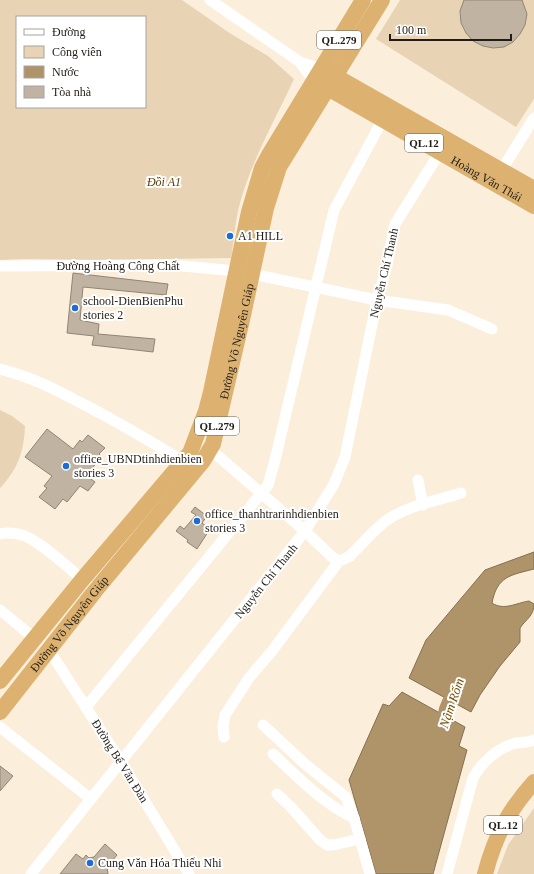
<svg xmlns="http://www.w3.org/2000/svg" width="534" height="874" font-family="Georgia,serif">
<rect width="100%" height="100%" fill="#fbeedb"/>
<!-- green -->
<g fill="#e8d4b5" fill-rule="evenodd">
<path d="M0,0H182L231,34L268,56L294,79C276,118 251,162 240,203C235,221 234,240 231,258L103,260L25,259L0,260ZM17,17H145V107H17Z"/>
<polygon points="400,0 534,0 534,99 516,127 376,39"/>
<path d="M0,410L12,416L25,426C24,451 18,469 0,488Z"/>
<polygon points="534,808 534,874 497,874 508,845"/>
</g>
<!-- water -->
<g fill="#af946a" stroke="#847051">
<path d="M534,552V569C511,575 497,576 492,603C504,611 516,603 529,601L534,604C534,616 526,619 520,628V642L500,666L480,695L471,712L409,678L426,640L485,570Z"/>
<polygon points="402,692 465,727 459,746 467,750 433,874 376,874 349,780 383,704 389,706"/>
</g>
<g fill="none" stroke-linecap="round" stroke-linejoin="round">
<!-- river -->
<polyline stroke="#af946a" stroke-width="14" points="441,733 446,709 457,683"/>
</g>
<!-- building -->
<g fill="#c0b3a1" stroke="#908574">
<polygon points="464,0 522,0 527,14 525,25 520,34 513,42 504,47 493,48 483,46 473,41 466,33 461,23 460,11"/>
<polygon points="73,273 168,284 166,295 83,287 80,320 99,324 98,334 155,339 153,352 92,345 94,336 67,333"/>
<polygon points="47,429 73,449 80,440 82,442 88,435 105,448 99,454 101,456 87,476 95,482 88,491 80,486 67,502 63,499 55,509 39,497 47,488 44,486 52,476 25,457"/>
<polygon points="195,507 207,516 202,523 210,529 197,549 187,542 188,540 176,531 180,526 184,529 196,515 191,512"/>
<polygon points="0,766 13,776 0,791"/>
<polygon points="105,844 117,855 107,867 108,874 60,874 76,854 83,859 86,855 89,858 94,857"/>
</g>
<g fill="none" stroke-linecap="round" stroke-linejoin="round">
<!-- minor -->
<g stroke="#fff" stroke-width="11">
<polyline points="210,0 300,62"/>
<polyline points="314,80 307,72 300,62 321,69"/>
<polyline points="501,171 534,118"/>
<polyline points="0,266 172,265 236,271"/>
<polyline points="252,274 377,300 448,310 492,329"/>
<path d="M0,369C31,377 51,387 79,402C115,420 148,440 183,461"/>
<path d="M209,450L218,456L305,531L332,557L339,561L344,559L350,556C361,545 371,533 383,523C404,506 436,501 461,493"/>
<polyline points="418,480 423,505"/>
<path d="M0,534C7,532 15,533 22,535C37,539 74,572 87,584"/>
<polyline points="0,610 34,638"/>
<polyline points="49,650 121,762 189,874"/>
<polyline points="86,707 268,485 275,460 334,210 383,119"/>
<polyline points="263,725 306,765 346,797 354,818 370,874"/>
<polyline points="0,727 91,799"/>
<polyline points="224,737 223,726 225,715 249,678 272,651 339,561"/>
<path d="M273,754C298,777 323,804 354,818"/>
<polyline points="277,794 291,807 320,840 327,845 333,845 360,839"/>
<polyline points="31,874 305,531 334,484 345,457 377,300 387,265 395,224 440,152"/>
<path d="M447,874L473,778C482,762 497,748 516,743C522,742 528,743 534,740"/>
</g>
<!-- highway -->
<g stroke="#ddb270" stroke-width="16">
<polyline points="326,71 534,189"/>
<path id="s1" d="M319,83L534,206"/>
<polyline points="0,681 82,580 190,453 206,411 211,392 249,212 262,168 269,155 363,0"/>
<path id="s2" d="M0,712L95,591L203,461L213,444L242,320L266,208L279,167L382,0"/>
<path d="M485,874C495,836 508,811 534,782"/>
</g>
</g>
<!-- markers -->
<g fill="#1b6cd6" stroke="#fff" stroke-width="1.5">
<circle cx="230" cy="236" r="4"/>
<circle cx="75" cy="308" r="4"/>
<circle cx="66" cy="466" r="4"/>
<circle cx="197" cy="521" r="4"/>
<circle cx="90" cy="863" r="4"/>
</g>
<g text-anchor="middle" stroke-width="4" stroke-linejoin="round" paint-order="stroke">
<!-- shield labels -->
<g fill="#fff" stroke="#64605c" stroke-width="1">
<rect x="317" y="31" width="44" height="18" rx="3"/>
<rect x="405" y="134" width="38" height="18" rx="3"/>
<rect x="195" y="417" width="44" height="18" rx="3"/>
<rect x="484" y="816" width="38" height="18" rx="3"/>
</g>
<g font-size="11" font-weight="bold" fill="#211c16">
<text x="339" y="44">QL.279</text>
<text x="424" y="147">QL.12</text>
<text x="217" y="430">QL.279</text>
<text x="503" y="829">QL.12</text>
</g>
<!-- street labels -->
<g font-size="12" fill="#211c16" stroke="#fff">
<text dy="4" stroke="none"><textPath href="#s1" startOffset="193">Hoàng Văn Thái</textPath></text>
<text x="118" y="270">Đường Hoàng Công Chất</text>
<text transform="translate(384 273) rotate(-77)" y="4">Nguyễn Chí Thanh</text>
<text dy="4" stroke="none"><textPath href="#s2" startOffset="448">Đường Võ Nguyên Giáp</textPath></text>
<text transform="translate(266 581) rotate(-51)" y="4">Nguyễn Chí Thanh</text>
<text dy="4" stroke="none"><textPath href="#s2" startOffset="112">Đường Võ Nguyên Giáp</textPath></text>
<text transform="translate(120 761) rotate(58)" y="4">Đường Bế Văn Đàn</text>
</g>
<!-- park labels -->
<g font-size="12" font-style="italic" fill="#5a3d05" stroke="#fff">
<text x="164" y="186">Đồi A1</text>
</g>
<!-- poi labels -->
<g font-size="12" fill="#211c16" stroke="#fff" text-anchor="start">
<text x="238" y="240">A1 HILL</text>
<text x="83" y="305">school-DienBienPhu<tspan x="83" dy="14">stories 2</tspan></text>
<text x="74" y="463">office_UBNDtinhdienbien<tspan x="74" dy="14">stories 3</tspan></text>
<text x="205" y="518">office_thanhtrarinhdienbien<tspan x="205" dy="14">stories 3</tspan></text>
<text x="98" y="867">Cung Văn Hóa Thiếu Nhi</text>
</g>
<!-- water labels -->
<g font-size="13" font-style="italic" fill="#744e00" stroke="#fff">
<text transform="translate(451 703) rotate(-71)" y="5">Nậm Rốm</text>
</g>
</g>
<!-- legend -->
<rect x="16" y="16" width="130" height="92" fill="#ffffff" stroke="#a6a4a2"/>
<rect x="24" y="29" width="20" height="6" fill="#ffffff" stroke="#a6a4a2"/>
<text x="52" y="36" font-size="12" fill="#211c16">Đường</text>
<rect x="24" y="46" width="20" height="12" fill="#e8d4b5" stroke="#a6a4a2"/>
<text x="52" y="56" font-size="12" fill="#211c16">Công viên</text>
<rect x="24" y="66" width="20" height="12" fill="#af946a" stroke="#a6a4a2"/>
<text x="52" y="76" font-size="12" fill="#211c16">Nước</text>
<rect x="24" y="86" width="20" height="12" fill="#c0b3a1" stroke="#a6a4a2"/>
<text x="52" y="96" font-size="12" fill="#211c16">Tòa nhà</text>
<!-- scale -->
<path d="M390 34v6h121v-6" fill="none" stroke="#211c16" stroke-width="2"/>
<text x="396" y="34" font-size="12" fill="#211c16" stroke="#ffffff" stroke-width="3" paint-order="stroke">100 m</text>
</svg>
